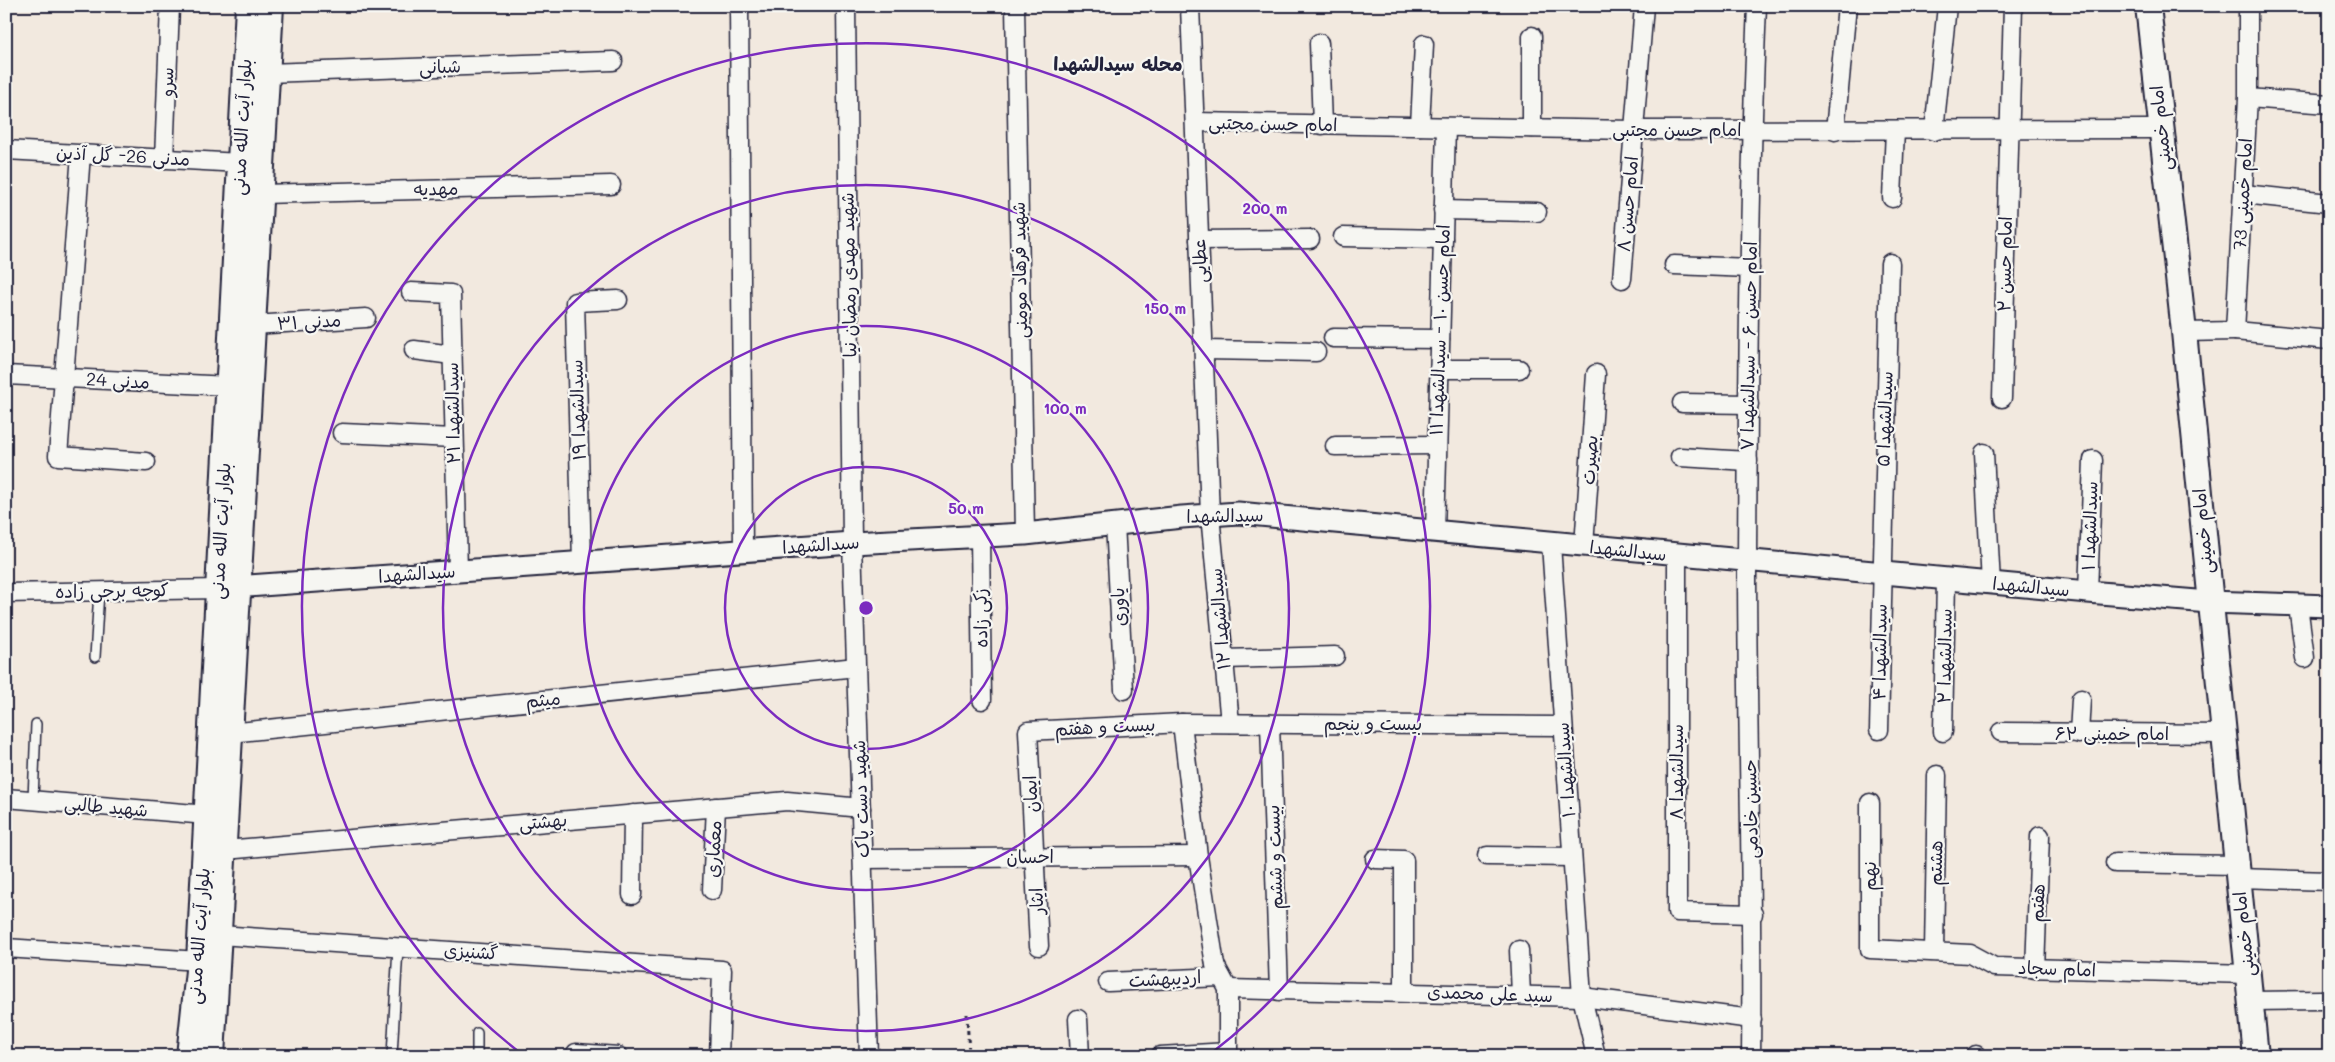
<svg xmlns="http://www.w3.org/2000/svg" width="2335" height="1062" font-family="Mali,'Playpen Sans Arabic',sans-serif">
<rect width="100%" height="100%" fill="#f2e9df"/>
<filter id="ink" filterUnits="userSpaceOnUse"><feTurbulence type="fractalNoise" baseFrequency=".02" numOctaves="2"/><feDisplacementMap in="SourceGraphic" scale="10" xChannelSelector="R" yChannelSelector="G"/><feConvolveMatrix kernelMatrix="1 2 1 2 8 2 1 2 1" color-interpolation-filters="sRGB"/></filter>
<g filter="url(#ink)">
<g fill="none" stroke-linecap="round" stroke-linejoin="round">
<defs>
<g id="service">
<polyline points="95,657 99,591"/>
<polyline points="33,800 36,724"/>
<polyline points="392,1056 398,947"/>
<polyline points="477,1056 477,1033"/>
</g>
<g id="minor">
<polyline points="739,6 743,551"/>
<polyline points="846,6 852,543 869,1056"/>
<polyline points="1015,6 1025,534"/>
<polyline points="1190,6 1210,515 1230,723"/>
<polyline points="1319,43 1322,125"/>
<polyline points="267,73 613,61"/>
<polyline points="2248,98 2329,104"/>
<polyline points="1195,122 1634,130 2160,129"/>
<polyline points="1420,126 1424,44"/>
<polyline points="1532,128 1532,36"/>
<polyline points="1835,131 1847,6"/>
<polyline points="1934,131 1947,6"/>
<polyline points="6,150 240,163"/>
<polyline points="81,154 58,456 146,462"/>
<polyline points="164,159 170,6"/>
<polyline points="261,194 611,185"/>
<polyline points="2243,194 2329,203"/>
<polyline points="1892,198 1895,130"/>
<polyline points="1443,210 1537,212"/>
<polyline points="1343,237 1443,239"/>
<polyline points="1199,240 1310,239"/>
<polyline points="1674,265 1750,268"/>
<polyline points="1622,279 1644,6"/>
<polyline points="411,292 451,294 458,571"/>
<polyline points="253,325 366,318"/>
<polyline points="2235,331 2329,340"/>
<polyline points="2184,332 2235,331 2248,98 2248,6"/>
<polyline points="1333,338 1440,339"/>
<polyline points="414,350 452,355"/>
<polyline points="1204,350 1316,352"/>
<polyline points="1439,369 1519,369"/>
<polyline points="6,375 229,386"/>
<polyline points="2002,398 2013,6"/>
<polyline points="1682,403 1749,404"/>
<polyline points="342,433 454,438"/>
<polyline points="1335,446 1437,445"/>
<polyline points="1984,453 1991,584"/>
<polyline points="1680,457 1748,461"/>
<polyline points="1115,524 1124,690"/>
<polyline points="1435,532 1446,127"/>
<polyline points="980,536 982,700"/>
<polyline points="1551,544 1582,997 1596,1056"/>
<polyline points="1584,546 1596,374"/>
<polyline points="1677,555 1677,912 1753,914"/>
<polyline points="582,562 575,302 618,300"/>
<polyline points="2088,592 2093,460"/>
<polyline points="6,593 218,589"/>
<polyline points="2298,605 2305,658"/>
<polyline points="1224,659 1335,656"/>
<polyline points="1182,723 1198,856 1215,965 1228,989 1228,1056"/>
<polyline points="1270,724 1279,991"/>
<polyline points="1879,730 1890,263"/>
<polyline points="1943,732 1946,580"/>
<polyline points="2001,732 2223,734"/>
<polyline points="230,733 856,667"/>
<polyline points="2079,734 2081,699"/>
<polyline points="6,798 207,815"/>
<polyline points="1870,803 1870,949 1970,954 1994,967 2248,974"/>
<polyline points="225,850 787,801 861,808"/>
<polyline points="1487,856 1572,857"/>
<polyline points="863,859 1198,856"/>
<polyline points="1375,859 1404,860 1404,992"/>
<polyline points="2115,863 2236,865"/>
<polyline points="2238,878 2329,881"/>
<polyline points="712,890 716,807"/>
<polyline points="632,895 633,814"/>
<polyline points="220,935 722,970 719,1056"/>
<polyline points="1039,946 1028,731 1182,723 1563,726"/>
<polyline points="6,948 199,961"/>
<polyline points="1519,950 1521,995"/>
<polyline points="1934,951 1937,775"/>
<polyline points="2035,969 2040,836"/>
<polyline points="1108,982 1221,977"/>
<polyline points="1228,989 1582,997 1752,1019"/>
<polyline points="2251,1001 2321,1000"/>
<polyline points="1078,1019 1080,1056"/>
<polyline points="576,1053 618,1056"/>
<polyline points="1160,1056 1228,1052"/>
<path d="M1751,1056C1753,890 1747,725 1747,560C1748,375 1749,191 1757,6"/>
<polyline points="1976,1056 1976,1055"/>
</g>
<polyline id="tertiary" points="221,588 852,543 1025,534 1182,517 1238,513 2088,592 2209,602 2329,606"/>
<g id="secondary">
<polyline points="2148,6 2184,332 2256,1056"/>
<polyline points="189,1056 199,961 248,6"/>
<polyline points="212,1056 271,6"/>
</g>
</defs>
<!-- service casing -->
<use href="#service" stroke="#22223b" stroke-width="12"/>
<!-- minor casing -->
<use href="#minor" stroke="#22223b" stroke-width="21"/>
<!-- tertiary casing -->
<use href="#tertiary" stroke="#22223b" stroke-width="25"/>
<!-- secondary casing -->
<use href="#secondary" stroke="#22223b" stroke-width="28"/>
<!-- path -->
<g stroke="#22223b" stroke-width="3" stroke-dasharray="4 4" stroke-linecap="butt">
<polyline points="967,1014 969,1056"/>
<polyline points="549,1056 549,1053 558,1053"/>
</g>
<!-- service -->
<use href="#service" stroke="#f6f6f2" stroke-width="9"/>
<!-- minor -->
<use href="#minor" stroke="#f6f6f2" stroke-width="18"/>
<!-- tertiary -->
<use href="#tertiary" stroke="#f6f6f2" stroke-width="21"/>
<!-- secondary -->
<use href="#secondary" stroke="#f6f6f2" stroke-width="24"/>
</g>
</g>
<!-- distance rings -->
<g fill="none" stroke="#7b2cbf" stroke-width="2.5">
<circle cx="866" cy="608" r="141"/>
<circle cx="866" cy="608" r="282"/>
<circle cx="866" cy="608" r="423"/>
<path d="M523 1055A564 564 0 1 1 1209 1055"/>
</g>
<g text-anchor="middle" stroke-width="4.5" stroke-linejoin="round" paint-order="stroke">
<!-- street labels -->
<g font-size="18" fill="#22223b" stroke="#f6f6f2">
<text transform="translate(440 67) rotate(-2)" y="6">شبانی</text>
<text transform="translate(167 82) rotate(-88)" y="6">سرو</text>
<text transform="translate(1273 124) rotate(1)" y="6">امام حسن مجتبی</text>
<text transform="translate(242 127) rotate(-87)" y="6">بلوار آیت الله مدنی</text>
<text transform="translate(2161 128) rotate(-96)" y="6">امام خمینی</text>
<text x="1677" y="136">امام حسن مجتبی</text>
<text transform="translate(123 156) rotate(3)" y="6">مدنی 26- گل آذین</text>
<text transform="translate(436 189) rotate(-1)" y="6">مهدیه</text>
<text transform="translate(2243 194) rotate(-87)" y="6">امام خمینی 73</text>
<text transform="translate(1628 204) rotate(-85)" y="6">امام حسن ۸</text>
<text transform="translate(1200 261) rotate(-92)" y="6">عطایی</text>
<text transform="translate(2005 264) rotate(-89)" y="6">امام حسن ۲</text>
<text transform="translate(1020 270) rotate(-91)" y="6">شهید فرهاد مومنی</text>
<text transform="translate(849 275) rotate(-91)" y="6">شهید مهدی رمضان نیا</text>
<text transform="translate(309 322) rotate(-3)" y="6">مدنی ۳۱</text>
<text transform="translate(1440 330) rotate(-88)" y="6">امام حسن ۱۰ - سیدالشهدا ۱۱</text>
<text transform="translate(1749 346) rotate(-89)" y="6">امام حسن ۶ - سیدالشهدا ۷</text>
<text transform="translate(118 381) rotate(3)" y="6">مدنی 24</text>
<text transform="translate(578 410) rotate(-92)" y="6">سیدالشهدا ۱۹</text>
<text transform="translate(453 413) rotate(-91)" y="6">سیدالشهدا ۲۱</text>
<text transform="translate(1885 419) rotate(-88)" y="6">سیدالشهدا ۵</text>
<text transform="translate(1590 460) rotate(-86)" y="6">بصیرت</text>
<text transform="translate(1225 516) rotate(-1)" y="6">سیدالشهدا</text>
<text transform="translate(2090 526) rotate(-88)" y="6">سیدالشهدا ۱</text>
<text transform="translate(221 531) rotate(-87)" y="6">بلوار آیت الله مدنی</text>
<text transform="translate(2203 531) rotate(-95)" y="6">امام خمینی</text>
<text transform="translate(821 545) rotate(-4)" y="6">سیدالشهدا</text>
<text transform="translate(1628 551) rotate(6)" y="6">سیدالشهدا</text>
<text transform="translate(417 574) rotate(-4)" y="6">سیدالشهدا</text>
<text transform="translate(2031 587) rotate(5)" y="6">سیدالشهدا</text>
<text transform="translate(112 591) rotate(-1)" y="6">کوچه برجى زاده</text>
<text transform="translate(1119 607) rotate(-93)" y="6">یاوری</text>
<text transform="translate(981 618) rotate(-91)" y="6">زکی زاده</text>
<text transform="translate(1220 619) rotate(-95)" y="6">سیدالشهدا ۱۲</text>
<text transform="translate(1880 652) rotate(-89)" y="6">سیدالشهدا ۴</text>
<text transform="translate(1945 656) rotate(-89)" y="6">سیدالشهدا ۲</text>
<text transform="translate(543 700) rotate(-6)" y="6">میثم</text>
<text x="1373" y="730">بیست و پنجم</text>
<text transform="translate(1105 727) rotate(-3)" y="6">بیست و هفتم</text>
<text x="2112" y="740">امام خمینی ۶۲</text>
<text transform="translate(1566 770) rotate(-94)" y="6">سیدالشهدا ۱۰</text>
<text transform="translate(1677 772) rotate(-90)" y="6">سیدالشهدا ۸</text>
<text transform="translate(1031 794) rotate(-93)" y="6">ایمان</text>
<text transform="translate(861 799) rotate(-92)" y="6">شهید دست پاک</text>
<text transform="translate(106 807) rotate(5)" y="6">شهید طالبی</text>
<text transform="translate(1751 809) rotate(-91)" y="6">حسین خادمی</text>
<text transform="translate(543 822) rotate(-5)" y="6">بهشتی</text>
<text transform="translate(714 849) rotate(-87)" y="6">معماری</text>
<text transform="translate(1030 857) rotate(-1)" y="6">احسان</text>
<text transform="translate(1275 857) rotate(-92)" y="6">بیست و ششم</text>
<text transform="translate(1936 863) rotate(-89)" y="6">هشتم</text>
<text transform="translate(1870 876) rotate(-90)" y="6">نهم</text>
<text transform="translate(1037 901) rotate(-93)" y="6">ایثار</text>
<text transform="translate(2038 903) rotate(-88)" y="6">هفتم</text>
<text transform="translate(2244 934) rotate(-96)" y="6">امام خمینی</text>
<text transform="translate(199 936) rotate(-86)" y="6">بلوار آیت الله مدنی</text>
<text transform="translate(471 952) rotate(4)" y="6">گشنیزی</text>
<text transform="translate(2057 969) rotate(2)" y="6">امام سجاد</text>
<text transform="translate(1165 979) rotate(-3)" y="6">اردیبهشت</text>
<text transform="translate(1490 994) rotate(2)" y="6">سید علی محمدی</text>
</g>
<!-- neighbourhood labels -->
<g font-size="19" font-weight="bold" fill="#22223b" stroke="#f6f6f2">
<text x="1118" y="71">محله سیدالشهدا</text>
</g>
</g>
<circle cx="866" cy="608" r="8" fill="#7b2cbf" stroke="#f6f6f2" stroke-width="2.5"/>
<g font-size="15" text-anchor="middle" font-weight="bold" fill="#7b2cbf" stroke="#f6f6f2" stroke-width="4.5" stroke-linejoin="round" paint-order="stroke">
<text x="1265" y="214">200 m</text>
<text x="1165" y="314">150 m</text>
<text x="1065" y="414">100 m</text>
<text x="966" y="514">50 m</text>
</g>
<!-- margin -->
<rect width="2335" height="1062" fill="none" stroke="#f6f6f2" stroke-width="25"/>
<rect x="12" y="12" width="2310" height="1037" fill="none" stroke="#22223b" stroke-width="2" filter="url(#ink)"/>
</svg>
